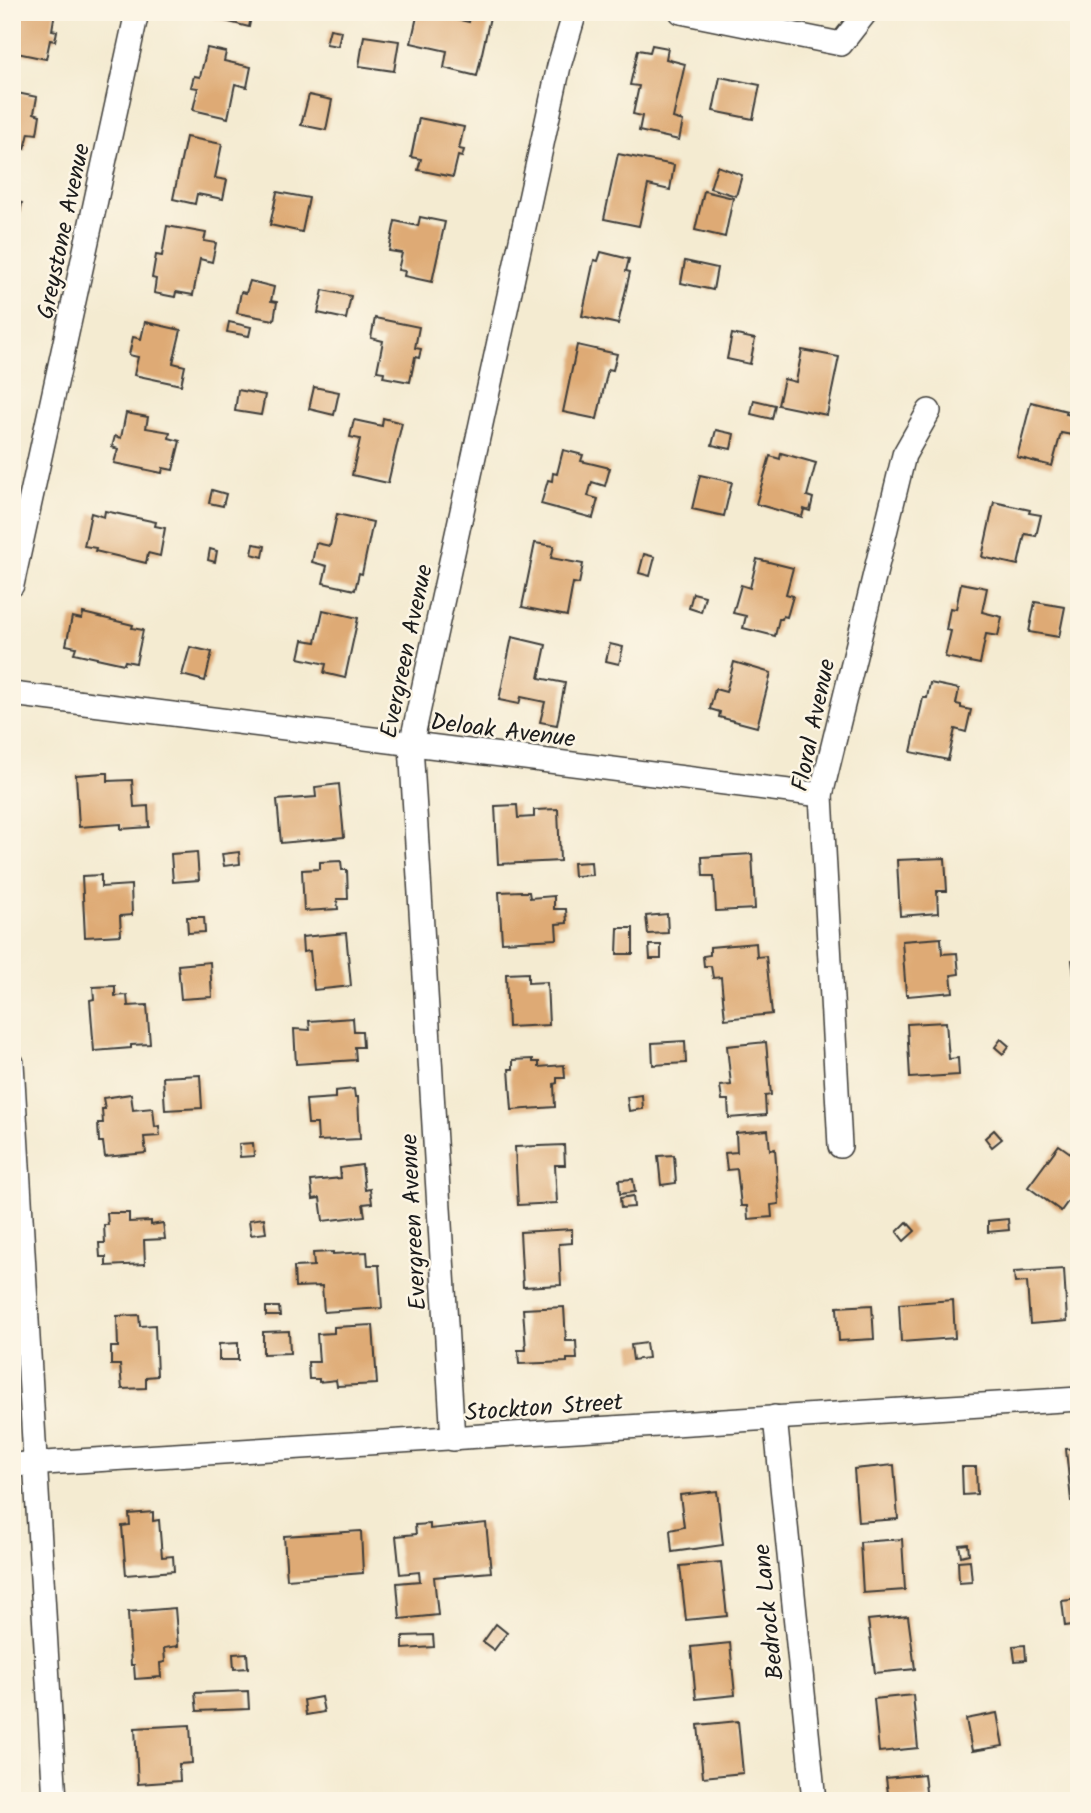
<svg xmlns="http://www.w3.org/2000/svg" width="1091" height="1813" font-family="Kalam,sans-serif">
<rect width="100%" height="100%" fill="#fcf5e5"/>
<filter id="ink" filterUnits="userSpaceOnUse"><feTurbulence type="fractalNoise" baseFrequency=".0143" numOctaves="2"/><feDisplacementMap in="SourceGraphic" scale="14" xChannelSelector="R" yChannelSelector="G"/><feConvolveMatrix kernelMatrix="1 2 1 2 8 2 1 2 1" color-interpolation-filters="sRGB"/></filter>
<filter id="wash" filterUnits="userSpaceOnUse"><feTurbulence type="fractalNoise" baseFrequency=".00686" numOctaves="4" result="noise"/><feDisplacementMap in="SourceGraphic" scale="28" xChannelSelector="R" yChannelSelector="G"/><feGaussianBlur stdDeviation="1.57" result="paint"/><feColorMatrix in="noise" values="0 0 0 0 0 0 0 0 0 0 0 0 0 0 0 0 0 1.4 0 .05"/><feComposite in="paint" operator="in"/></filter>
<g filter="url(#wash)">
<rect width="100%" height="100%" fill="#f4ebd1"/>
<g id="blocks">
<!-- building -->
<g fill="#deaa74">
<polygon points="12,12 55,12 52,30 57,31 55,41 50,40 46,59 12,52"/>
<polygon points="214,12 252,12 249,27 213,18"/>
<polygon points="418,12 426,12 469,22 471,13 490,17 477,76 444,68 447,51 411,43"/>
<polygon points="330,29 341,31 338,46 326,44"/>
<polygon points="364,36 399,41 394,71 359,66"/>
<polygon points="652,45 668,48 666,59 685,64 673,118 683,121 679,140 639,131 642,116 633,114 639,86 630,85 638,50 650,52"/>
<polygon points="207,48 226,52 224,61 251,67 247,87 235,84 228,118 193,110 198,88 191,87 194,76 200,77"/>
<polygon points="720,77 760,85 753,119 713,111"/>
<polygon points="12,92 37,97 34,113 40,115 37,134 29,133 25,149 12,146"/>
<polygon points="309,95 332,100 326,130 301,125"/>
<polygon points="419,118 464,127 459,149 464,150 462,157 458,156 453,177 418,170 421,159 411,157"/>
<polygon points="186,137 222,144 215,178 227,180 223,199 197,194 195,204 173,199"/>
<polygon points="618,154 674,165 670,190 648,185 639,226 604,219"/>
<polygon points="717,166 742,175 736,196 710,188"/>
<polygon points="12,189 16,190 14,201 22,203 17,229 12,228"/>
<polygon points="704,191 733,198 725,237 695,230"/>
<polygon points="277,192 309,198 302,232 270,225"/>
<polygon points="420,217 445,222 432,282 404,276 405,271 398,270 402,253 389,251 395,221 418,226"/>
<polygon points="167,226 206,233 204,241 216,243 212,262 200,259 193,295 176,292 175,297 154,293 156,279 152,278 156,255 162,256"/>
<polygon points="601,252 629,259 626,271 630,272 618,324 582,316 594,260 598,261"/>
<polygon points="685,261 717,268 713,290 681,283"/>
<polygon points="250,281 274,287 271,301 277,302 274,320 237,313 241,292 246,293"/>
<polygon points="323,290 351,296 346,319 318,313"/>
<polygon points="375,318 419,327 415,348 421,349 419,358 415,357 410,382 383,377 384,372 377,371 383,341 371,338"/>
<polygon points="145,322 181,330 173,363 185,366 181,385 134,375 138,357 129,355 133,337 141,339"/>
<polygon points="229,322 251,327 249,336 227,332"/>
<polygon points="732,334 755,339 750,364 727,359"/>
<polygon points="577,345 617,354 613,370 608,369 597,419 563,412"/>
<polygon points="802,350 839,357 827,415 778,405 784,379 796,382"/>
<polygon points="314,387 339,392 334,415 309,409"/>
<polygon points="238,390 265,395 261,415 235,411"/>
<polygon points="754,400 775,405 772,419 751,414"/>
<polygon points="1031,402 1067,411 1066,414 1077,416 1072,435 1061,433 1052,466 1017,457"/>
<polygon points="126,413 148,417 146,428 170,432 169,438 180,441 173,470 163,468 162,473 114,463 118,449 112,447 115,436 121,438"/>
<polygon points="383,418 402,423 388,483 352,475 360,439 350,437 354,420 382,426"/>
<polygon points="716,430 734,434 731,449 712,445"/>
<polygon points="563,450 583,455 581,461 610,468 605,486 592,482 588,496 598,499 593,518 541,504 548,480 552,481 553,473 557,474"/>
<polygon points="781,453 816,463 807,496 813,498 810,511 804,509 802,517 756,504 770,456 780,459"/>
<polygon points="700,475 732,482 724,516 692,509"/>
<polygon points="212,490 226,494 223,506 209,503"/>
<polygon points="994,502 1030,510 1029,513 1041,515 1036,536 1025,534 1018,565 982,557"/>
<polygon points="105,511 156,522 155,526 165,528 160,556 148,553 146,563 95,551 96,548 84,546 91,513 104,517"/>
<polygon points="337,514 373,522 362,574 359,573 355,590 323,583 327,566 312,562 316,543 330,546"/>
<polygon points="535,543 554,546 551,558 583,564 579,584 573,583 567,616 522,607"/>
<polygon points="254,544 265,546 263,557 252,554"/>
<polygon points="210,549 217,551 215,562 208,560"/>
<polygon points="644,554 655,557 650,576 639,573"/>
<polygon points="757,559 793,568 786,594 793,596 787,617 783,616 782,619 779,619 775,636 743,628 746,616 733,613 741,585 750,588"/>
<polygon points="961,583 987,588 982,612 1002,617 998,636 986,634 980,664 945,657 951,631 946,630 950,608 956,609"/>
<polygon points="693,593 705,596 701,612 689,608"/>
<polygon points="1035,602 1065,607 1059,637 1029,632"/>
<polygon points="323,610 358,618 345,678 324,673 326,664 299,658 303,640 316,642"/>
<polygon points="83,613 133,625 132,628 143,630 136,663 125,661 124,664 74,653 76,647 66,645 72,617 82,619"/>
<polygon points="512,637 546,645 539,678 565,683 557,725 540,722 545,702 521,697 519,704 499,700"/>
<polygon points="610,644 623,647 619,664 606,661"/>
<polygon points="190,647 212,652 205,681 182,675"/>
<polygon points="734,662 771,673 757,727 719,717 720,712 710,709 715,689 726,692"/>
<polygon points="930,683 959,689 956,704 961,705 961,708 971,710 966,732 955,729 948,760 911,752 923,698 927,698"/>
<polygon points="104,773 108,773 108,781 132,780 134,807 148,806 149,827 121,829 121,824 79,827 76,775"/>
<polygon points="339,784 344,837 281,843 277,800 316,797 315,787"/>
<polygon points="517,805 518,818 534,817 534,810 558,809 560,861 498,864 495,806"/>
<polygon points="197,852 199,880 173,882 171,854"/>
<polygon points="239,852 240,864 224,866 222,854"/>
<polygon points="752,854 755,909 716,911 714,876 703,876 702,857"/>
<polygon points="945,858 947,891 937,891 938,913 900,916 897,860"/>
<polygon points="341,861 342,870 347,870 348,899 337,899 338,909 304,911 302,870 320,869 320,862"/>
<polygon points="591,862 592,875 574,876 573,863"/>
<polygon points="101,875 101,887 131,885 132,915 120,916 121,935 85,937 82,876"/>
<polygon points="521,891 521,892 529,892 530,898 554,896 554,909 566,909 567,923 556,924 557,939 502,942 499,892"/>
<polygon points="667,914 668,933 648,934 646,916"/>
<polygon points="187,917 204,917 205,932 188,933"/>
<polygon points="618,928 633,928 633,954 617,954"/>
<polygon points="346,933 351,986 314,990 310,951 303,952 302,937"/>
<polygon points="941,938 942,954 957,953 959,974 951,975 953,992 908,996 908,994 906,994 902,941"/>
<polygon points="756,943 757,957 766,956 772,1014 725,1019 721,977 713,978 711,966 704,966 703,956 710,955 710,947"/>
<polygon points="649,945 661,945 661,959 650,959"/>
<polygon points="1079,959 1079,976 1074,976 1072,960"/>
<polygon points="210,962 212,997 181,999 178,965"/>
<polygon points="528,973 528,983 547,982 549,1025 508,1027 506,974"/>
<polygon points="115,986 115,996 127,995 128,1006 147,1005 150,1044 131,1045 131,1048 94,1051 90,1000 94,999 93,987"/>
<polygon points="353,1018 354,1031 362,1031 363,1047 355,1047 356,1060 296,1064 294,1029 310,1030 309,1021"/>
<polygon points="946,1022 949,1059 958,1058 959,1075 910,1078 907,1024"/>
<polygon points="1001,1039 1009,1046 1003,1054 995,1047"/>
<polygon points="685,1041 686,1063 653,1065 652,1043"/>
<polygon points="766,1042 771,1095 765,1096 766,1115 729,1118 728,1100 722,1100 720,1086 731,1085 727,1046"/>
<polygon points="533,1059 533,1062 539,1062 539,1067 564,1065 565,1078 557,1078 557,1083 554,1084 555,1107 512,1110 509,1069 513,1069 513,1060"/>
<polygon points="200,1075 202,1108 165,1110 163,1077"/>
<polygon points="354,1089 355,1097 358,1097 360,1139 318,1141 317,1124 308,1124 306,1100 335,1098 335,1091"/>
<polygon points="131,1094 133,1110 153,1108 155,1127 159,1126 160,1136 144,1137 146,1153 105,1157 103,1142 99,1142 98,1123 103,1123 102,1109 105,1109 103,1098"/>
<polygon points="642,1095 643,1109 629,1111 627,1097"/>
<polygon points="768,1130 770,1150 775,1149 779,1204 771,1205 772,1217 748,1219 747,1206 741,1206 737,1169 727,1170 725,1153 737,1152 736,1133"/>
<polygon points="994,1130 1002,1139 992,1147 985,1138"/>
<polygon points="253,1143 254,1156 240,1157 239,1144"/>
<polygon points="564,1145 565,1165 555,1165 557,1203 518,1205 515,1147"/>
<polygon points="1059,1145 1079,1159 1079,1186 1061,1211 1028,1187"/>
<polygon points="674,1155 676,1183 661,1185 658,1156"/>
<polygon points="362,1165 365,1190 370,1189 372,1203 363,1204 365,1216 323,1221 320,1198 313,1199 311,1181 341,1178 340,1168"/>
<polygon points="633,1179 635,1192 620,1194 619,1180"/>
<polygon points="633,1196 634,1207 621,1208 620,1198"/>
<polygon points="107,1213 129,1213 129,1222 151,1221 151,1225 163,1223 165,1239 144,1240 145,1264 106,1266 106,1257 100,1257 99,1243 105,1243 104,1225 108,1225"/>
<polygon points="264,1218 266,1233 251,1235 249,1220"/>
<polygon points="1008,1219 1009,1230 988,1232 988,1221"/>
<polygon points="907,1222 915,1231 904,1241 897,1232"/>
<polygon points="572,1229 572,1243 559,1244 561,1285 523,1287 520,1232"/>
<polygon points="333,1252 333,1254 367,1252 368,1265 379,1265 382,1308 324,1312 322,1286 295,1287 294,1267 314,1266 313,1253"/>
<polygon points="1064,1269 1067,1321 1030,1324 1027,1282 1015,1283 1014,1272"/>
<polygon points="953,1300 955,1338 901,1342 899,1304"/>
<polygon points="872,1305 874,1339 839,1341 837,1307"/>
<polygon points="266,1307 279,1307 280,1316 266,1316"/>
<polygon points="564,1307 566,1341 576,1341 577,1359 567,1359 567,1362 519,1364 518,1350 526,1350 523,1309"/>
<polygon points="139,1315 140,1326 155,1325 157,1376 146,1377 146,1388 122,1389 120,1365 111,1365 111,1347 118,1347 117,1316"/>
<polygon points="373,1325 377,1384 337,1386 336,1380 319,1382 319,1379 309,1379 308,1362 319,1362 317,1334 334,1333 334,1327"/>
<polygon points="289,1331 290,1353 263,1354 263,1332"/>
<polygon points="238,1343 238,1360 219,1360 219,1344"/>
<polygon points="646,1343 648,1358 633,1360 631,1345"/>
<polygon points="1079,1448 1079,1500 1071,1501 1066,1449"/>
<polygon points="894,1465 898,1519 858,1522 854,1469"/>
<polygon points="962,1467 976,1467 977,1494 963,1495"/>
<polygon points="717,1491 723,1545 672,1552 670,1530 684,1527 680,1495"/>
<polygon points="153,1512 153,1521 159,1520 162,1557 173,1556 174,1571 126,1575 122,1526 130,1525 129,1514"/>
<polygon points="1075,1520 1079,1520 1079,1542 1077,1542"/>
<polygon points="486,1523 491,1572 434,1577 438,1615 400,1619 397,1583 420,1581 419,1572 400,1574 396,1536 416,1534 415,1525 430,1524 430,1529"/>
<polygon points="361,1531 363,1573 287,1579 284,1536"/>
<polygon points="902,1539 905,1590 863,1593 860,1542"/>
<polygon points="968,1544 969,1554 961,1556 959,1545"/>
<polygon points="970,1560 972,1582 959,1583 958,1561"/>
<polygon points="721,1562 727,1616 686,1620 680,1566"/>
<polygon points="1079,1599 1079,1624 1065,1626 1062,1601"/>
<polygon points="175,1608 178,1646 164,1648 165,1662 160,1663 161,1677 135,1679 134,1665 131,1665 128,1612"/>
<polygon points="908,1616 915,1669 875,1673 868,1620"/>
<polygon points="496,1624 507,1633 494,1650 483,1642"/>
<polygon points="433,1635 434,1647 403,1649 403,1636"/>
<polygon points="730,1643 735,1695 696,1699 691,1647"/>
<polygon points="1025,1645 1026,1660 1015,1661 1013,1646"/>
<polygon points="247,1653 248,1668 234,1669 233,1654"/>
<polygon points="248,1691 249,1709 197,1711 195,1693"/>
<polygon points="913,1695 918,1748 879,1752 874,1699"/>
<polygon points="321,1697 324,1712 306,1715 304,1700"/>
<polygon points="997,1713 1003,1746 972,1751 966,1719"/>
<polygon points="738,1721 743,1773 703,1777 698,1725"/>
<polygon points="190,1725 192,1763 179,1764 180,1781 138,1784 135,1728"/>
<polygon points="924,1774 927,1801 889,1801 886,1778"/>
<polygon points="1079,1797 1079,1801 1059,1801 1059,1799"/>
</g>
</g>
</g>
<g filter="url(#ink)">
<use href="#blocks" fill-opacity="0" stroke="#3c3b37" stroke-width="2"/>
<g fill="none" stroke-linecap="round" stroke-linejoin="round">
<defs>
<g id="minor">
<polyline points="681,12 841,44 866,12"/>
<polyline points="12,585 137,12"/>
<polyline points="12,694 821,795"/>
<polyline points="12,1063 55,1801"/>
<polyline points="840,1146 821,795 904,455 929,411"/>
<polyline points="775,1417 814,1801"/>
<polyline points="453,1439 411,745 559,66 575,12"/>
<polyline points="12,1465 1079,1399"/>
</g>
</defs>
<!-- minor casing -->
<use href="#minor" stroke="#3c3b37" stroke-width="26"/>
<!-- minor -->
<use href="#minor" stroke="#fff" stroke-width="23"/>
</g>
</g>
<g text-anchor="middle" stroke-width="5" stroke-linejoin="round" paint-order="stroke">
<!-- street labels -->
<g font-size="24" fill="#1c1c1c" stroke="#fcf5e5">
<text transform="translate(63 231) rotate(-78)" y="8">Greystone Avenue</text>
<text transform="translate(406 651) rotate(-78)" y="8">Evergreen Avenue</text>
<text transform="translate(813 725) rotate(-78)" y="8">Floral Avenue</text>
<text transform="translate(503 730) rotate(7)" y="8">Deloak Avenue</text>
<text transform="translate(413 1222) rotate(-93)" y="8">Evergreen Avenue</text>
<text transform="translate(544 1407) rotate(-4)" y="8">Stockton Street</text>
<text transform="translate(768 1612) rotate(-96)" y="8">Bedrock Lane</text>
</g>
</g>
<!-- margin -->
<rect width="1091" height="1813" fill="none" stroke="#fcf5e5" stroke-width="42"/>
</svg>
